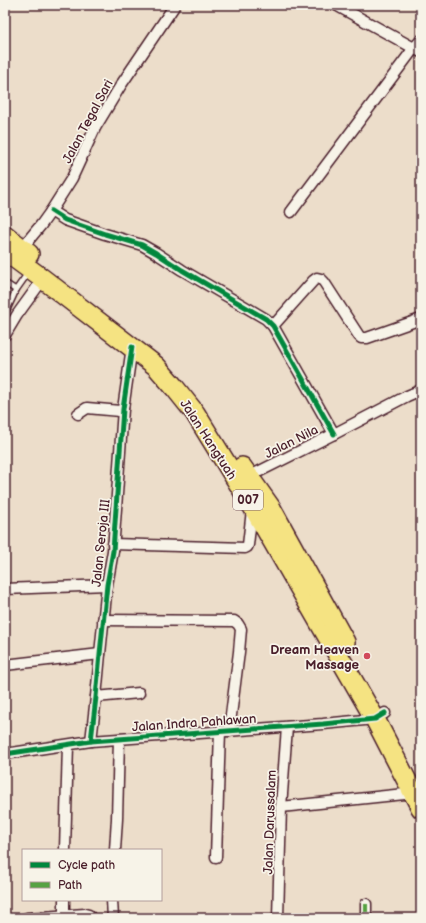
<svg xmlns="http://www.w3.org/2000/svg" width="426" height="923" font-family="'Balsamiq Sans',sans-serif">
<rect width="100%" height="100%" fill="#ecddca"/>
<filter id="ink" filterUnits="userSpaceOnUse"><feTurbulence type="fractalNoise" baseFrequency=".025" numOctaves="2"/><feDisplacementMap in="SourceGraphic" scale="8" xChannelSelector="R" yChannelSelector="G"/><feConvolveMatrix kernelMatrix="1 2 1 2 8 2 1 2 1" color-interpolation-filters="sRGB"/></filter>
<g filter="url(#ink)">
<g fill="none" stroke-linecap="round" stroke-linejoin="round">
<defs>
<g id="lane">
<polyline points="5,283 16,290"/>
<polyline points="5,314 16,290 28,273"/>
</g>
<g id="street">
<polyline points="336,5 421,52"/>
<polyline points="51,211 65,220 105,234 142,245 156,253 182,270 266,319 273,326 334,434"/>
<polyline points="291,212 414,48 421,40"/>
<polyline points="22,248 41,225 51,211 72,178 95,128 121,85 175,5"/>
<polyline points="273,326 313,281 317,278 321,279 324,282 359,336 361,338 367,338 421,319"/>
<polyline points="5,335 17,315 43,279"/>
<polyline points="78,414 87,408 120,411 123,409"/>
<polyline points="246,478 334,434 407,396 421,390"/>
<polyline points="113,544 245,548 247,547 248,545 252,510"/>
<polyline points="5,589 107,585"/>
<polyline points="103,620 234,621 238,624 241,629 239,652 229,731"/>
<polyline points="5,665 100,654"/>
<polyline points="96,697 139,693"/>
<polyline points="91,741 96,697 100,654 107,585 113,551 123,409 132,347"/>
<polyline points="5,754 91,741 323,724 375,719 385,713"/>
<polyline points="281,807 414,793"/>
<polyline points="65,850 68,745"/>
<polyline points="115,850 117,819 119,739"/>
<polyline points="216,857 220,731"/>
<polyline points="112,900 113,918"/>
<polyline points="366,904 366,918"/>
<polyline points="64,915 64,900"/>
<polyline points="27,918 85,914 89,915 90,918"/>
<polyline points="278,918 281,807 287,727"/>
</g>
<g id="highway">
<polyline points="5,235 29,254"/>
<polyline points="5,251 43,279 156,366 175,388 195,413 253,507 375,719 421,808"/>
<polyline points="242,467 249,477 271,508 345,642"/>
</g>
</defs>
<!-- lane casing -->
<use href="#lane" stroke="#4a1f2b" stroke-width="8"/>
<!-- street casing -->
<use href="#street" stroke="#4a1f2b" stroke-width="13"/>
<!-- highway casing -->
<use href="#highway" stroke="#4a1f2b" stroke-width="22"/>
<!-- lane -->
<use href="#lane" stroke="#f7f3e8" stroke-width="5"/>
<!-- street -->
<use href="#street" stroke="#f7f3e8" stroke-width="10"/>
<!-- highway -->
<use href="#highway" stroke="#f5e382" stroke-width="19"/>
<!-- quiet -->
<polyline stroke="#56a243" stroke-width="4" stroke-dasharray="8 4" stroke-linecap="butt" points="366,904 366,918"/>
<defs>
<g id="cycleway">
<polyline points="51,211 65,220 105,234 142,245 156,253 182,270 266,319 273,326 334,434"/>
<polyline points="91,741 96,697 100,654 107,585 113,551 123,409 132,347"/>
<polyline points="5,754 91,741 323,724 375,719 385,713"/>
</g>
</defs>
<!-- cycleway casing -->
<use href="#cycleway" stroke="#f7f3e8" stroke-width="8"/>
<!-- cycleway -->
<use href="#cycleway" stroke="#00873e" stroke-width="5"/>
</g>
</g>
<!-- markers -->
<circle fill="#d1495b" stroke="#f7f3e8" stroke-width="1.5" cx="367" cy="656" r="4"/>
<g text-anchor="middle" stroke-width="3.5" stroke-linejoin="round" paint-order="stroke">
<!-- shield labels -->
<rect fill="#f7f3e8" stroke="#7e5f64" stroke-width="1" x="233" y="490" width="30" height="20" rx="3"/>
<g font-size="12" font-weight="bold" fill="#4a1f2b">
<text x="248" y="504">007</text>
</g>
<!-- street labels -->
<g font-size="13" fill="#4a1f2b" stroke="#f7f3e8">
<text transform="translate(87 121) rotate(-62)" y="5">Jalan Tegal Sari</text>
<text transform="translate(209 439) rotate(57)" y="5">Jalan Hangtuah</text>
<text transform="translate(291 441) rotate(-27)" y="5">Jalan Nila</text>
<text transform="translate(100 543) rotate(-84)" y="5">Jalan Seroja III</text>
<text transform="translate(194 722) rotate(-4)" y="5">Jalan Indra Pahlawan</text>
<text transform="translate(269 822) rotate(-88)" y="5">Jalan Darussalam</text>
</g>
<!-- poi labels -->
<g font-size="13" font-weight="bold" fill="#4a1f2b" stroke="#f7f3e8" text-anchor="end">
<text x="359" y="654">Dream Heaven<tspan x="359" dy="15">Massage</tspan></text>
</g>
</g>
<!-- margin -->
<rect width="426" height="923" fill="none" stroke="#f7f3e8" stroke-width="20"/>
<rect x="10" y="10" width="406" height="903" fill="none" stroke="#4a1f2b" stroke-width="1.5" filter="url(#ink)"/>
<!-- legend -->
<rect x="22" y="849" width="140" height="52" fill="#f7f3e8" stroke="#b29e9c"/>
<rect x="30" y="862" width="20" height="6" fill="#00873e" stroke="#b29e9c"/>
<text x="58" y="869" font-size="12" fill="#4a1f2b">Cycle path</text>
<rect x="30" y="882" width="20" height="6" fill="#56a243" stroke="#b29e9c"/>
<text x="58" y="889" font-size="12" fill="#4a1f2b">Path</text>
</svg>
